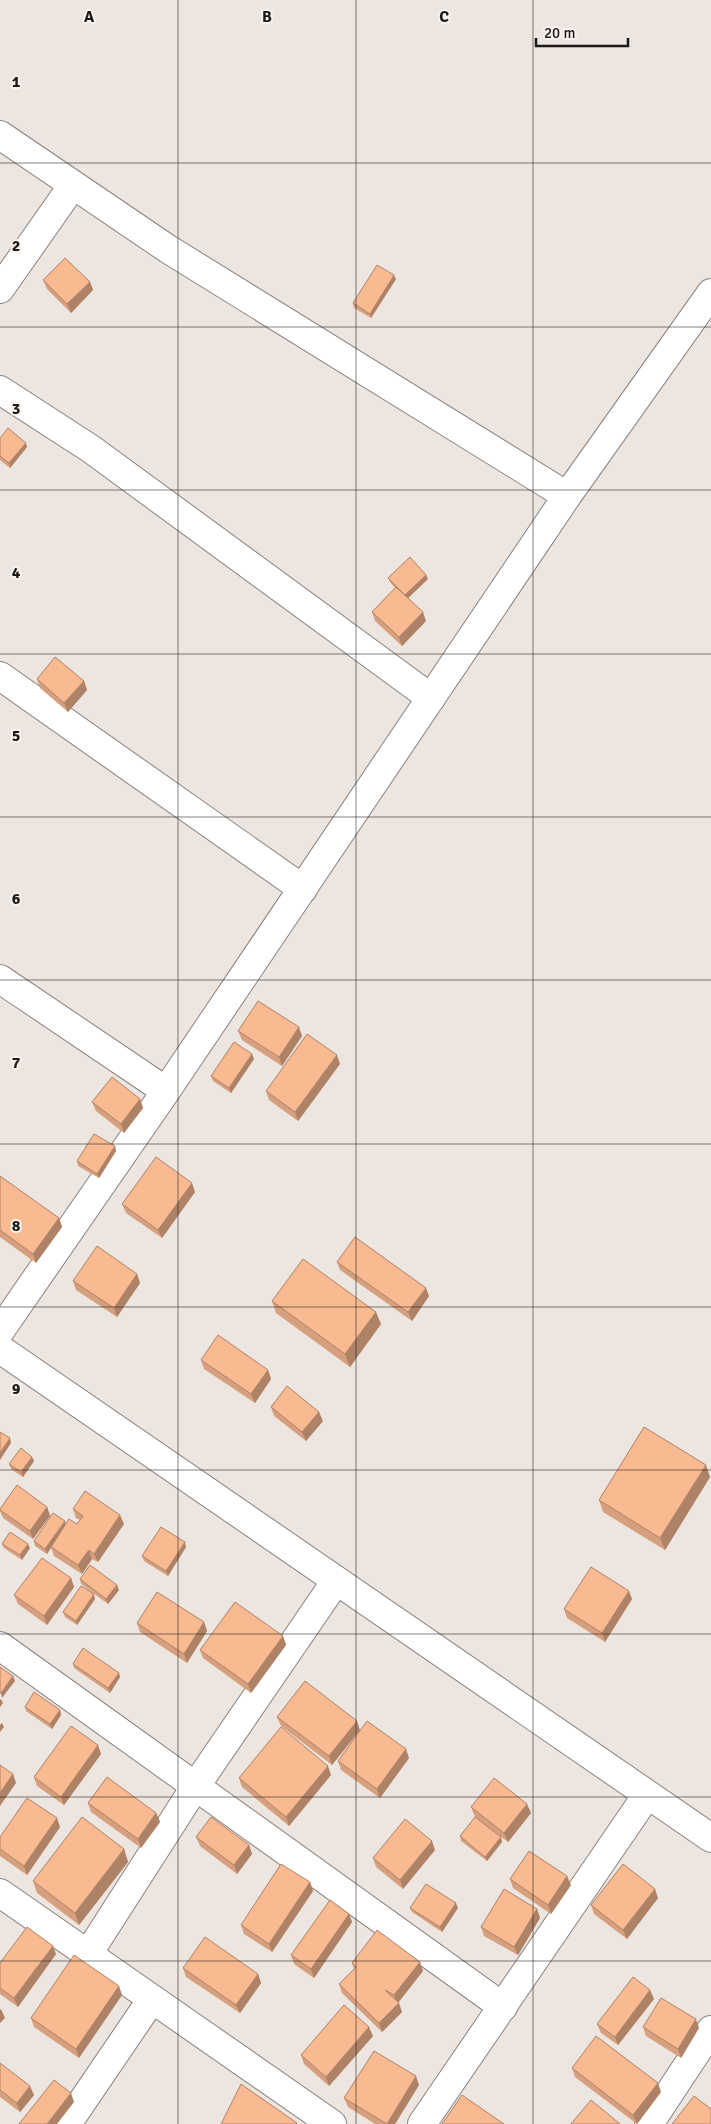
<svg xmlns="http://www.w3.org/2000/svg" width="711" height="2124" font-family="Signika,sans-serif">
<rect width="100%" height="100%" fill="#ede5e0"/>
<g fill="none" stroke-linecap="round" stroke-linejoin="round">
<defs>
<g id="minor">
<polyline points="0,135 168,249 567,496"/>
<polyline points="0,289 73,185"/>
<polyline points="0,390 91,449 431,698"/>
<polyline points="0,676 303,889"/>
<polyline points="0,979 166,1091"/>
<polyline points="0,1331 166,1091 567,496 711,293"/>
<polyline points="0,1646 503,2007"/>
<polyline points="0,1893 332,2124"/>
<polyline points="88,1954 195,1787 336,1581"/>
<polyline points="67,2124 152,1999"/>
<polyline points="422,2124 647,1795"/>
<polyline points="649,2124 711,2030"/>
</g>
<polyline id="tertiary" points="0,1349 711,1838"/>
</defs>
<!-- minor casing -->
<use href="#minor" stroke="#8a827e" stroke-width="30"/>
<!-- tertiary casing -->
<use href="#tertiary" stroke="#8a827e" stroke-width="30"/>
<!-- minor -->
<use href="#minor" stroke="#fff" stroke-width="28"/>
<!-- tertiary -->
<use href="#tertiary" stroke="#fff" stroke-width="28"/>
</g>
<!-- wall -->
<g fill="#d6a07e">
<polygon points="396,279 371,318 354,308 353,303"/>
<polygon points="43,280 90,282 93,290 71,313 47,289"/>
<polygon points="0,438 27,447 10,468 0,460"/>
<polygon points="388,578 428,579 408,598 426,621 402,646 375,621 372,612 395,588 390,582"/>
<polygon points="37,679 84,681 87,690 68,712 40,688"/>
<polygon points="238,1031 302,1036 282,1066 242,1040"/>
<polygon points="254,1059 231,1093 213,1081 211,1076"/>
<polygon points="340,1064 298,1121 269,1100 266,1091"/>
<polygon points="140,1099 143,1108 124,1133 96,1111 92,1102"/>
<polygon points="116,1151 99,1178 78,1166 77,1161"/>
<polygon points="0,1176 59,1218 62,1227 36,1263 0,1237"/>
<polygon points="195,1192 162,1238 126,1213 122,1204"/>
<polygon points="337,1262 429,1296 412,1321 340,1270"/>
<polygon points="137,1274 140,1283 117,1317 76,1290 73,1281"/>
<polygon points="272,1301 381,1324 350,1367 276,1313"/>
<polygon points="201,1360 268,1370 271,1379 255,1403 204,1369"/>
<polygon points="271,1407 323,1421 306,1441 274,1416"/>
<polygon points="32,1457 34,1461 23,1477 11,1469 9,1464"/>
<polygon points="710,1477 665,1550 603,1512 599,1500"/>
<polygon points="47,1507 50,1516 33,1539 3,1518 0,1511 0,1509"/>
<polygon points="73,1509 124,1524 98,1562 92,1559 82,1574 54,1556 51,1547 47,1554 35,1546 34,1541 66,1524 77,1524 80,1520 76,1518"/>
<polygon points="2,1544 30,1548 22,1560 4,1548"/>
<polygon points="186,1547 168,1576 144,1561 142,1556"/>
<polygon points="71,1578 74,1587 47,1625 18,1604 14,1595"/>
<polygon points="80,1579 119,1590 108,1604 81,1584"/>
<polygon points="95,1599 77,1625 65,1617 63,1612"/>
<polygon points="632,1599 605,1642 567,1618 564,1609"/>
<polygon points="204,1622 207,1631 187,1663 140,1632 137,1623"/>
<polygon points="283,1636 286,1645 251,1693 203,1658 200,1650"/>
<polygon points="73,1664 120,1677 110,1693 74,1668"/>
<polygon points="25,1707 60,1710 61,1715 52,1729 26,1711"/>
<polygon points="277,1717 360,1730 332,1765 281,1726"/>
<polygon points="101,1754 64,1805 37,1786 34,1777"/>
<polygon points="409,1758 380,1798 341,1770 338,1761"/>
<polygon points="331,1775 289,1826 242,1787 239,1778"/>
<polygon points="88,1803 156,1813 160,1822 141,1848 91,1812"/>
<polygon points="471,1807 531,1813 508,1842 477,1819 502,1842 487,1861 461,1841 460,1836 475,1817"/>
<polygon points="60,1827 27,1875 0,1856 0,1837"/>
<polygon points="196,1837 249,1845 252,1854 237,1874 200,1846"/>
<polygon points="124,1849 128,1862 79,1925 37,1893 33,1881"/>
<polygon points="435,1850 403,1889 376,1867 373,1858"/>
<polygon points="510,1879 571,1885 551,1914 513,1888"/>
<polygon points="310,1882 313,1891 272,1952 244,1934 241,1925"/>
<polygon points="658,1898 627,1939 594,1914 591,1905"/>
<polygon points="410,1908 458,1908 442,1932 412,1912"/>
<polygon points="537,1909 540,1918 518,1955 484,1936 481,1927"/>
<polygon points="349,1914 352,1922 314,1978 294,1964 291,1955"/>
<polygon points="56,1954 18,2007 0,1994 0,1963"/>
<polygon points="352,1963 423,1971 398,2003 402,2012 382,2032 342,1993 339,1984 354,1969"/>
<polygon points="183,1968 258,1974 261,1983 240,2013 186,1977"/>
<polygon points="122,1995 79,2058 34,2027 31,2018"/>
<polygon points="654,1999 618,2045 601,2033 597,2024"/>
<polygon points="643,2027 699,2028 681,2058 646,2036"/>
<polygon points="373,2036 329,2086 304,2064 301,2055"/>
<polygon points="0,2063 34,2095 20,2112 0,2097"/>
<polygon points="572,2068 661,2092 637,2124 575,2077"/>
<polygon points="419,2085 395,2124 375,2124 348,2107 344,2098"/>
</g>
<!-- shaded-wall -->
<g fill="#ae8266">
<polygon points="394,275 396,279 371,318 370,314"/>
<polygon points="90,282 93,290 71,313 67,304"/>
<polygon points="26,443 27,447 10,468 9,463"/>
<polygon points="426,575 428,579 406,600 404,596"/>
<polygon points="423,612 426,621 402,646 399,637"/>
<polygon points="84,681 87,690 68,712 64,703"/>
<polygon points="299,1027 302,1036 282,1066 279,1057"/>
<polygon points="252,1054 254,1059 231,1093 229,1088"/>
<polygon points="337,1055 340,1064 298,1121 295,1112"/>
<polygon points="140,1099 143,1108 124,1133 121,1124"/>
<polygon points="115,1146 116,1151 99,1178 97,1174"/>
<polygon points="192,1183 195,1192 162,1238 158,1230"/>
<polygon points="59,1218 62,1227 36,1263 33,1254"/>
<polygon points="137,1274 140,1283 117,1317 114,1308"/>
<polygon points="426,1288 429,1296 412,1321 408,1312"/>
<polygon points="376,1312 381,1324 350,1367 345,1354"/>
<polygon points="268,1370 271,1379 255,1403 251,1394"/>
<polygon points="319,1412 323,1421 306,1441 302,1432"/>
<polygon points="10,1438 11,1443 0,1460 0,1453"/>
<polygon points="32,1457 34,1461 23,1477 21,1472"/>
<polygon points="706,1465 710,1477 665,1550 660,1538"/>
<polygon points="47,1507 50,1516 33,1539 30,1531"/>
<polygon points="120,1515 124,1524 98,1562 94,1554"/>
<polygon points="65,1521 66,1525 47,1554 45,1549"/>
<polygon points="185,1542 186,1547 168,1576 166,1571"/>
<polygon points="28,1544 30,1548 22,1560 20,1555"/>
<polygon points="89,1550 92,1559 82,1574 78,1565"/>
<polygon points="71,1578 74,1587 47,1625 44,1616"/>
<polygon points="117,1585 119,1590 108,1604 106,1599"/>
<polygon points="629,1591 632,1599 605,1642 602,1633"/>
<polygon points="94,1594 95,1599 77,1625 76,1621"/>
<polygon points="204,1622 207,1631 187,1663 184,1654"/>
<polygon points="283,1636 286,1645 251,1693 248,1684"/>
<polygon points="119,1673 120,1677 110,1693 108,1688"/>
<polygon points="13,1676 15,1681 2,1698 1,1693"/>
<polygon points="1,1699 3,1703 0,1707 0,1700"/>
<polygon points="60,1710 61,1715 52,1729 50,1724"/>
<polygon points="357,1721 360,1730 332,1765 329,1756"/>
<polygon points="2,1723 4,1727 0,1732 0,1725"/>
<polygon points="98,1745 101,1754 64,1805 61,1797"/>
<polygon points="406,1749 409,1758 380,1798 377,1789"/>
<polygon points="328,1766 331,1775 289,1826 286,1817"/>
<polygon points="13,1774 16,1783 0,1806 0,1793"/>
<polygon points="527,1804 531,1813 508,1842 504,1833"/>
<polygon points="156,1813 160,1822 141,1848 138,1839"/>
<polygon points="57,1818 60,1827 27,1875 24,1866"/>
<polygon points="501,1837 502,1842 487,1861 485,1857"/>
<polygon points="432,1841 435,1850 403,1889 400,1880"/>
<polygon points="249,1845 252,1854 237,1874 234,1865"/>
<polygon points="124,1849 128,1862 79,1925 75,1913"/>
<polygon points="567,1876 571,1885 551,1914 548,1905"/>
<polygon points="310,1882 313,1891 272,1952 269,1944"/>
<polygon points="655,1889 658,1898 627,1939 623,1930"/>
<polygon points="456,1903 458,1908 442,1932 440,1927"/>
<polygon points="537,1909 540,1918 518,1955 514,1947"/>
<polygon points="349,1914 352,1922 314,1978 311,1969"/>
<polygon points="53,1946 56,1954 18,2007 14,1998"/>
<polygon points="420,1962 423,1971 397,2004 394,1995"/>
<polygon points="258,1974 261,1983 240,2013 236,2005"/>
<polygon points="119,1986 122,1995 79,2058 76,2049"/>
<polygon points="650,1990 654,1999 618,2045 615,2037"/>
<polygon points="399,2003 402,2012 382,2032 379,2023"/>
<polygon points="1,2009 5,2018 0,2023 0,2010"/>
<polygon points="696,2019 699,2028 681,2058 678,2049"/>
<polygon points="369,2027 373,2036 329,2086 326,2077"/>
<polygon points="416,2076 419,2085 395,2124 387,2124"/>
<polygon points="658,2083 661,2092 637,2124 633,2115"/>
<polygon points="30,2086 34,2095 20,2112 17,2103"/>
<polygon points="71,2093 74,2102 57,2124 47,2124"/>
</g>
<!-- building -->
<g fill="#f9ba92" stroke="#ae8266">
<polygon points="65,258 90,282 67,304 43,280"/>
<polygon points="377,265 394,275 370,314 353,303"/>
<polygon points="8,428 26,443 9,463 0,456 0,438"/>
<polygon points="410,557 426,575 405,595 388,578"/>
<polygon points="396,587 423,612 399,637 372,612"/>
<polygon points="55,657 84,681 64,703 37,679"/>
<polygon points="258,1001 299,1027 279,1057 238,1031"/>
<polygon points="307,1034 337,1055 295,1112 266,1091"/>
<polygon points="234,1042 252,1054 229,1088 211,1076"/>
<polygon points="112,1077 140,1099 121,1124 92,1102"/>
<polygon points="94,1134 115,1146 97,1174 77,1161"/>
<polygon points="156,1157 192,1183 158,1230 122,1204"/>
<polygon points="0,1176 59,1218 33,1254 0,1230"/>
<polygon points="355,1237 426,1288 408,1312 337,1262"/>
<polygon points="97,1246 137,1274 114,1308 73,1281"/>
<polygon points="303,1259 376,1312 345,1354 272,1301"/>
<polygon points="218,1335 268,1370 251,1394 201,1360"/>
<polygon points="287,1386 319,1412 302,1432 271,1407"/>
<polygon points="644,1427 706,1465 660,1538 599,1500"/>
<polygon points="0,1432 10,1438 0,1453"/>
<polygon points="21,1448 32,1457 21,1472 9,1464"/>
<polygon points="17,1485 47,1507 30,1531 0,1510 0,1509"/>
<polygon points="85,1491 120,1515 94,1554 89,1550 78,1565 51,1547 69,1519 77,1524 83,1516 73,1509"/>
<polygon points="53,1513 65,1521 45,1549 34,1541"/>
<polygon points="161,1527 185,1542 166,1571 142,1556"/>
<polygon points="10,1532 28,1544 20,1555 2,1544"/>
<polygon points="42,1558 71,1578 44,1616 14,1595"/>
<polygon points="90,1565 117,1585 106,1599 80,1579"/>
<polygon points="591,1567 629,1591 602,1633 564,1609"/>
<polygon points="81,1586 94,1594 76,1621 63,1612"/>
<polygon points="157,1592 204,1622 184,1654 137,1623"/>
<polygon points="235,1602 283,1636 248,1684 200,1650"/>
<polygon points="83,1648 119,1673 108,1688 73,1664"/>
<polygon points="0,1667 13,1676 1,1693 0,1693"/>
<polygon points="305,1681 357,1721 329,1756 277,1717"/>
<polygon points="34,1692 60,1710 50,1724 25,1707"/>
<polygon points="367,1721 406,1749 377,1789 338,1761"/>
<polygon points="71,1726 98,1745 61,1797 34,1777"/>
<polygon points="281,1727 328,1766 286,1817 239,1778"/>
<polygon points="0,1765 13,1774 0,1793"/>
<polygon points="107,1777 156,1813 138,1839 88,1803"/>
<polygon points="494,1778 527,1804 504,1833 471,1807"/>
<polygon points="27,1798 57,1818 24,1866 0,1849 0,1837"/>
<polygon points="82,1817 124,1849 75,1913 33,1881"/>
<polygon points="211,1817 249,1845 234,1865 196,1837"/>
<polygon points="475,1817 501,1837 485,1857 460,1836"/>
<polygon points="405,1819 432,1841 400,1880 373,1858"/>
<polygon points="529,1851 567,1876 548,1905 510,1879"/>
<polygon points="281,1864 310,1882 269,1944 241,1925"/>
<polygon points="623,1864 655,1889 623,1930 591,1905"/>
<polygon points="426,1884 456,1903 440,1927 410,1908"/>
<polygon points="504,1889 537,1909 514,1947 481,1927"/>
<polygon points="330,1900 349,1914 311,1969 291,1955"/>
<polygon points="27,1927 53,1946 14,1998 0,1988 0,1963"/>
<polygon points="377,1930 420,1962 394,1995 385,1990 399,2003 379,2023 339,1984 356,1967 352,1963"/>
<polygon points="205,1937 258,1974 236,2005 183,1968"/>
<polygon points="74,1955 119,1986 76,2049 31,2018"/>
<polygon points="633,1977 650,1990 615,2037 597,2024"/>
<polygon points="661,1998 696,2019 678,2049 643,2027"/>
<polygon points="344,2005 369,2027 326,2077 301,2055"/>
<polygon points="596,2036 658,2083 633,2115 572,2068"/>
<polygon points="374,2051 416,2076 387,2124 344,2098"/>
<polygon points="0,2063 30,2086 17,2103 0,2090"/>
<polygon points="54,2080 71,2093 47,2124 19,2124"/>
<polygon points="241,2084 297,2123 296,2124 221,2124"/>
<polygon points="462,2095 504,2124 442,2124"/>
<polygon points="694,2096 711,2109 711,2124 672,2124"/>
<polygon points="591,2100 620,2124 571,2124"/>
</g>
<!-- grid -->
<path fill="none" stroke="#1c1a18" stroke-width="1" stroke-opacity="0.55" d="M178,0V2124M356,0V2124M533,0V2124M0,163H711M0,327H711M0,490H711M0,654H711M0,817H711M0,980H711M0,1144H711M0,1307H711M0,1470H711M0,1634H711M0,1797H711M0,1961H711"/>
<g font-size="16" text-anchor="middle" font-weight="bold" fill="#1c1a18" stroke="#faf2ed" stroke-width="4" stroke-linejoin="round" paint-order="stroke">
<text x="89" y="22">A</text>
<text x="267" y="22">B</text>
<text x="444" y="22">C</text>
<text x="16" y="87">1</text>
<text x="16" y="251">2</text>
<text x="16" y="414">3</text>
<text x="16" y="578">4</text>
<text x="16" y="741">5</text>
<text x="16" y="904">6</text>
<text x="16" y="1068">7</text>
<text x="16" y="1231">8</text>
<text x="16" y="1394">9</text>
</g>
<!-- scale -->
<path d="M536 38v8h92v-8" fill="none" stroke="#1c1a18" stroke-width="2.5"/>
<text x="544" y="38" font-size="15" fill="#1c1a18" stroke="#faf2ed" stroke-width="4" paint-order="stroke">20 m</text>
</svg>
